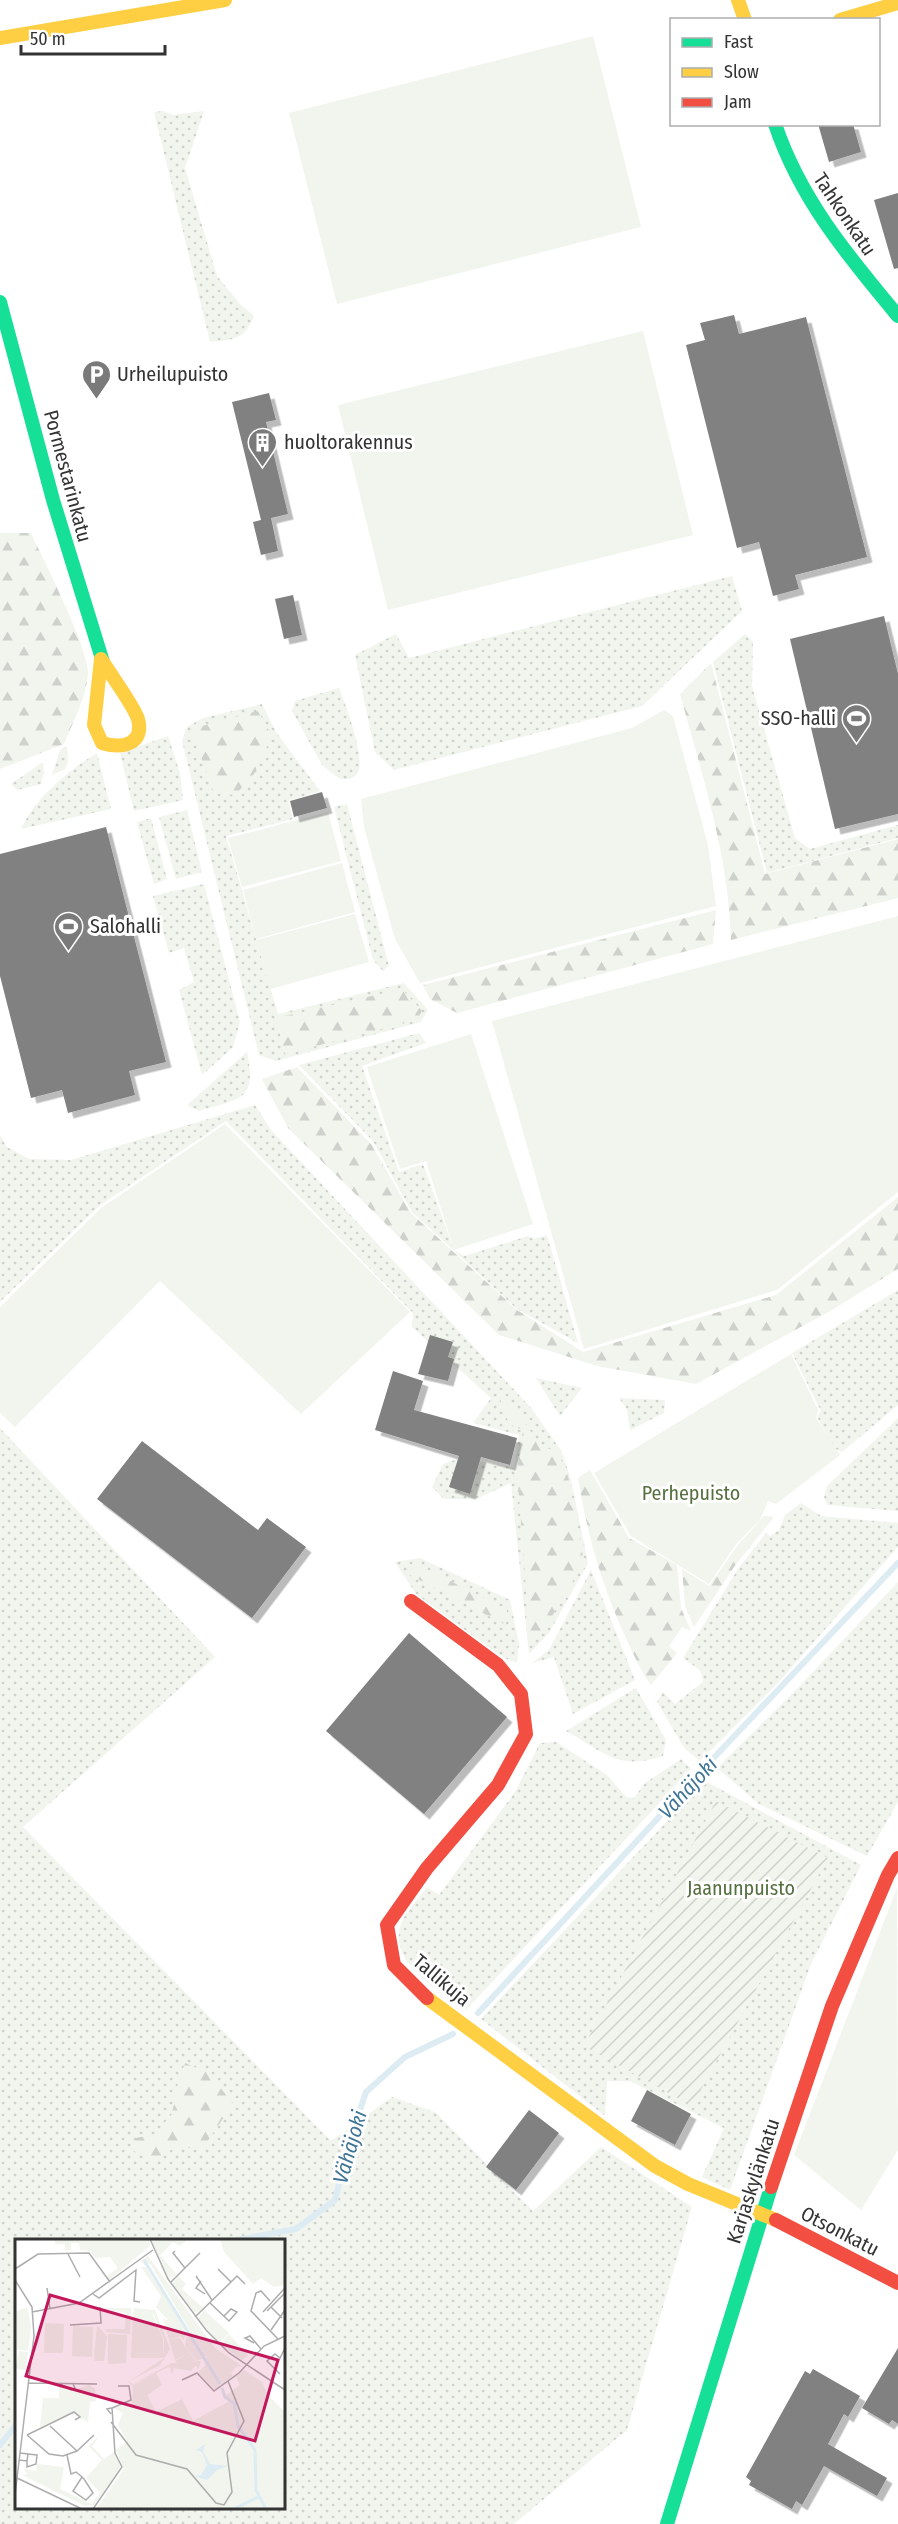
<svg xmlns="http://www.w3.org/2000/svg" width="898" height="2524" font-family="'Fira Sans Condensed',sans-serif">
<defs>
<pattern id="grass-dots" width="8" height="8" patternUnits="userSpaceOnUse" patternTransform="scale(1.5)"><rect width="8" height="8" fill="#f1f5ed"/><path d="M2 2h.1M6 6h.1" fill="none" stroke="#cfd2cc" stroke-width="1.8" stroke-linecap="round"/></pattern>
<pattern id="forest-firs" width="22" height="20" patternUnits="userSpaceOnUse" patternTransform="scale(1.5)"><rect width="22" height="20" fill="#f1f5ed"/><path d="M5 1l3.5 6h-7zM16 11l3.5 6h-7z" fill="#cfd2cc"/></pattern>
<pattern id="garden-furrows" width="10" height="10" patternUnits="userSpaceOnUse" patternTransform="scale(1.5)"><rect width="10" height="10" fill="#f1f5ed"/><path d="M-1 1l2-2M0 10L10 0M9 11l2-2" fill="none" stroke="#cfd2cc"/></pattern>
<filter id="shadow"><feDropShadow dx="5.5" dy="5.5" stdDeviation="0" flood-color="#0004"/></filter>
</defs>
<rect width="100%" height="100%" fill="#fff"/>
<!-- grass -->
<g fill="url(#grass-dots)" fill-rule="evenodd">
<path d="M163,111L173,115L204,111L185,168L217,276L240,304L254,316C243,341 235,339 210,342L154,112Z"/>
<polygon points="732,576 742,611 642,706 394,770 375,752 355,655 396,634 409,658"/>
<polygon points="745,634 753,642 752,686 795,838 810,849 898,825 898,838 767,873 713,662"/>
<path d="M339,688C345,703 367,761 357,774C353,780 346,779 340,779L322,765L292,711L295,701Z"/>
<polygon points="262,704 276,732 320,791 288,801 293,819 226,836 278,1014 404,983 428,1010 421,1022 276,1061 259,1055 182,741 187,727 203,718"/>
<polygon points="168,736 180,773 183,800 134,811 120,753"/>
<polygon points="67,746 68,762 65,769 52,775 60,750"/>
<path d="M97,753L111,809L21,829C34,799 70,769 97,753Z"/>
<polygon points="43,762 44,772 41,784 17,790 11,784"/>
<polygon points="347,804 389,966 383,971 373,960 334,807"/>
<polygon points="187,810 202,872 176,879 159,817"/>
<polygon points="151,818 167,879 154,884 137,822"/>
<polygon points="204,884 240,1022 233,1047 202,1075 179,990 194,982 184,948 169,953 153,896"/>
<polygon points="419,1033 426,1043 362,1066 399,1172 423,1164 454,1250 464,1256 528,1236 534,1239 547,1235 578,1343 517,1309 412,1212 373,1141 299,1065"/>
<path d="M247,1052C257,1102 241,1098 199,1111L187,1105Z"/>
<polygon points="255,1105 271,1130 532,1409 562,1452 571,1480 588,1563 549,1633 529,1654 511,1483 476,1499 444,1499 432,1487 443,1464 460,1458 514,1468 519,1435 473,1423 491,1398 412,1327 413,1313 226,1121 99,1206 0,1302 0,1135 7,1147 29,1159 71,1160"/>
<polygon points="898,1290 898,1405 842,1452 834,1448 817,1417 821,1411 792,1353"/>
<polygon points="536,1378 582,1388 560,1416"/>
<polygon points="619,1398 665,1400 664,1413 630,1430 627,1409"/>
<polygon points="898,1418 898,1511 827,1505 824,1497 827,1486"/>
<path d="M0,1428L215,1657L23,1827L331,2141L392,2097L435,2112L533,2211L601,2147L692,2207L627,2430L514,2524H0ZM16,2240H284V2508H16Z"/>
<polygon points="801,1503 821,1516 898,1523 898,1547 775,1686 700,1761 685,1749 657,1702 663,1692 675,1704 703,1682 701,1671 683,1658 738,1569 766,1533 770,1536 779,1530 785,1515"/>
<polygon points="420,1558 510,1600 519,1644 517,1663 502,1657 416,1594 395,1562"/>
<polygon points="591,1570 635,1680 573,1714 554,1657 532,1663 549,1650"/>
<polygon points="898,1582 898,1802 867,1856 759,1804 717,1768 793,1693"/>
<path d="M636,1688L666,1740L663,1756C618,1771 604,1752 566,1731Z"/>
<path d="M556,1742L607,1775L626,1797L634,1798L645,1783L681,1759L691,1769L466,2010C438,1989 381,1960 404,1917C410,1907 420,1897 427,1887L439,1895L515,1792L540,1743Z"/>
<polygon points="705,1781 861,1865 811,1964 730,2190 702,2177 724,2128 630,2081 607,2081 605,2116 481,2019"/>
</g>
<!-- forest -->
<g fill="url(#forest-firs)">
<path d="M0,533H31C43,559 90,651 88,674C86,699 73,721 64,744L0,769Z"/>
<path d="M711,663L765,874L898,839V898L731,940C729,856 702,775 680,694Z"/>
<polygon points="258,711 272,736 254,774 235,795 214,793 191,729"/>
<polygon points="716,910 713,944 457,1013 430,999 423,985"/>
<polygon points="402,989 422,1011 417,1020 285,1054 276,1018"/>
<polygon points="297,1067 371,1144 411,1213 517,1310 583,1352 776,1295 898,1197 898,1269 832,1310 696,1384 597,1366 499,1335 288,1128 262,1079"/>
<polygon points="499,1396 512,1406 541,1445 558,1453 568,1476 584,1562 545,1628 530,1640 517,1471 523,1430 509,1424"/>
<path d="M590,1470L629,1538L677,1565L681,1608L691,1631L682,1627L669,1646L677,1653L651,1685C640,1670 633,1653 625,1636C600,1581 588,1536 578,1478Z"/>
<polygon points="764,1516 774,1517 734,1567 694,1627 685,1606 682,1569 709,1586 738,1545"/>
<polygon points="417,1564 507,1610 506,1625 410,1575 408,1568"/>
<polygon points="185,2063 209,2073 233,2104 202,2149 175,2147 154,2161 134,2151 136,2138 155,2134 172,2114 178,2083"/>
</g>
<!-- park -->
<g fill="#f1f5ed">
<polygon points="593,36 641,227 337,304 289,113"/>
<polygon points="643,331 693,535 388,610 338,405"/>
<polygon points="664,710 673,716 708,845 716,906 420,983 395,939 364,827 361,799 632,728"/>
<polygon points="328,812 341,861 242,887 228,838"/>
<polygon points="342,863 355,912 256,939 243,890"/>
<polygon points="355,914 369,962 270,989 256,940"/>
<polygon points="898,916 898,1192 777,1290 584,1349 492,1021"/>
<polygon points="471,1034 533,1224 454,1250 426,1161 400,1169 367,1067"/>
<polygon points="225,1124 410,1312 301,1414 160,1281 15,1427 0,1413 0,1307 101,1208"/>
<polygon points="791,1354 818,1410 816,1418 840,1455 776,1504 768,1501 760,1520 736,1544 709,1584 631,1536 594,1473"/>
<polygon points="897,1888 898,2150 861,2210 794,2155"/>
</g>
<!-- garden -->
<polygon fill="url(#garden-furrows)" points="716,1801 828,1858 692,2106 584,2046"/>
<g fill="none" stroke-linecap="round" stroke-linejoin="round">
<!-- stream -->
<g stroke="#ddebf3" stroke-width="6">
<polyline points="478,2013 707,1765 898,1563"/>
<polyline points="237,2240 296,2229 335,2200 350,2140 366,2092 405,2057 453,2034"/>
<polyline points="0,2445 16,2425"/>
</g>
</g>
<!-- building -->
<g fill="#818181" filter="url(#shadow)">
<polygon points="818,124 853,124 861,152 829,162"/>
<polygon points="898,193 898,268 894,269 874,200"/>
<polygon points="734,315 739,334 806,317 867,557 795,575 799,589 773,596 759,542 737,548 686,345 705,340 700,323"/>
<polygon points="269,393 276,420 266,422 288,514 271,518 278,551 261,555 253,522 261,520 232,402"/>
<polygon points="293,595 302,635 284,639 275,599"/>
<polygon points="884,616 898,674 898,814 835,829 790,639"/>
<polygon points="322,792 327,808 294,817 290,801"/>
<polygon points="106,827 166,1062 129,1071 135,1095 68,1113 62,1090 31,1098 0,976 0,854"/>
<polygon points="430,1335 453,1342 448,1357 454,1359 448,1381 418,1374"/>
<polygon points="393,1371 423,1381 414,1410 517,1438 510,1465 481,1457 470,1494 449,1487 459,1456 375,1430"/>
<polygon points="142,1441 258,1530 267,1518 306,1547 252,1618 97,1499"/>
<polygon points="409,1633 507,1717 424,1814 326,1731"/>
<polygon points="647,2090 691,2114 675,2145 631,2121"/>
<polygon points="529,2110 559,2133 516,2190 486,2167"/>
<polygon points="898,2348 898,2424 892,2420 889,2424 862,2408"/>
<polygon points="813,2369 860,2396 848,2417 844,2414 828,2444 887,2478 877,2496 824,2466 802,2505 796,2501 792,2509 749,2485 751,2481 746,2477 805,2371 810,2374"/>
</g>
<g fill="none" stroke-linecap="round" stroke-linejoin="round">
<!-- fast -->
<g stroke="#16e098" stroke-width="14">
<path d="M775,124C800,199 848,256 898,316"/>
<polyline points="0,302 53,500 103,662"/>
<polyline points="667,2524 771,2187"/>
</g>
<!-- slow -->
<g stroke="#ffcf43" stroke-width="14">
<polyline points="738,0 745,20"/>
<polyline points="840,20 898,3"/>
<polyline points="0,38 225,0"/>
<path d="M101,659L94,725L102,743C121,749 145,745 138,719C134,706 111,675 103,662"/>
<polyline points="427,1998 655,2166 688,2184 776,2220"/>
</g>
<!-- jam -->
<g stroke="#f24e42" stroke-width="14">
<polyline points="411,1601 498,1665 521,1694 526,1734 498,1785 427,1868 387,1925 394,1965 427,1998"/>
<polyline points="771,2187 832,2006 888,1875 898,1858"/>
<polyline points="776,2220 898,2283"/>
</g>
</g>
<!-- icons -->
<defs>
<symbol id="parking-pin" viewBox="-11 -11 22 30"><path d="M0 17L-7.5 6A9.5 9.5 0 1 1 7.5 6Z" fill="#7a7a7a" stroke="#fff"/><path d="M-3.5-5.5H1a3.5 3.5 0 0 1 0 7H-1V5.5H-3.5ZM-1-3.4V-.6H.8a1.4 1.4 0 0 0 0-2.8Z" fill="#fff"/></symbol>
<symbol id="building-pin" viewBox="-11 -11 22 30"><path d="M0 17L-7.5 6A9.5 9.5 0 1 1 7.5 6Z" fill="#7a7a7a" stroke="#fff"/><path d="M-4-6H4V6H1V3H-1V6H-4ZM-2.5-4.3h1.7v1.8h-1.7ZM.8-4.3h1.7v1.8H.8ZM-2.5-1h1.7V.8h-1.7ZM.8-1h1.7V.8H.8Z" fill="#fff"/></symbol>
<symbol id="stadium-pin" viewBox="-11 -11 22 30"><path d="M0 17L-7.5 6A9.5 9.5 0 1 1 7.5 6Z" fill="#7a7a7a" stroke="#fff"/><path d="M0-5a6.5 5 0 1 0 0 10a6.5 5 0 1 0 0-10ZM-3.5-1.8h7v3.6h-7Z" fill="#fff"/></symbol>
</defs>
<g fill-rule="evenodd">
<use href="#parking-pin" x="80" y="358" width="33" height="45"/>
<use href="#building-pin" x="246" y="426" width="33" height="45"/>
<use href="#stadium-pin" x="840" y="702" width="33" height="45"/>
<use href="#stadium-pin" x="52" y="910" width="33" height="45"/>
</g>
<g text-anchor="middle" stroke-width="6" stroke-linejoin="round" paint-order="stroke">
<!-- street labels -->
<g font-size="20" fill="#333" stroke="#fff">
<text transform="translate(845 214) rotate(56)" y="7">Tahkonkatu</text>
<text transform="translate(68 476) rotate(75)" y="7">Pormestarinkatu</text>
<text transform="translate(442 1980) rotate(40)" y="7">Tallikuja</text>
<text transform="translate(753 2181) rotate(-72)" y="7">Karjaskylänkatu</text>
<text transform="translate(840 2231) rotate(27)" y="7">Otsonkatu</text>
</g>
<!-- poi labels -->
<g font-size="20" fill="#333" stroke="#fff" text-anchor="start">
<text x="117" y="381">Urheilupuisto</text>
<text x="284" y="449">huoltorakennus</text>
<text x="836" y="725" text-anchor="end">SSO-halli</text>
<text x="90" y="933">Salohalli</text>
</g>
<!-- park labels -->
<g font-size="20" fill="#56703f" stroke="#fff">
<text x="691" y="1500">Perhepuisto</text>
<text x="741" y="1895">Jaanunpuisto</text>
</g>
<!-- water labels -->
<g font-size="21" font-style="italic" fill="#3f7597" stroke="#fff">
<text transform="translate(688 1788) rotate(-47)" y="7">Vähäjoki</text>
<text transform="translate(350 2147) rotate(-74)" y="7">Vähäjoki</text>
</g>
</g>
<!-- overview -->
<g transform="translate(15 2239)">
<rect width="270" height="270" fill="#fff"/>
<path d="M133,17L200,109L228,128L222,127L216,134L218,137L206,146L191,119L193,116L190,118L136,26L128,21L189,119L182,122L170,107L172,95L168,101L162,91L165,98L154,100L148,80L153,81L141,68L146,57L126,28H131L143,48L133,29L126,23L127,21ZM82,86L92,97L89,122H80L79,117ZM189,120L205,147L200,151L183,133L190,127ZM186,122L183,131L181,126L176,132L159,129L157,136L155,127L119,145L133,177L167,160L178,182L213,163L211,156L225,146L221,138L229,131L247,143L253,156L270,173V270H81L109,230L101,211L112,202L103,186L108,174L98,169L117,164L118,148L113,142L118,145L157,124ZM84,197L77,207L89,220L99,213L106,229L79,266L70,267L7,236L13,235L8,230L21,232L22,225L49,228L45,250L77,265L85,253L71,239L87,221L73,207Z" fill="#f1f5ed"/>
<path d="M205,0H270V46L259,48L246,39L238,45L209,13ZM86,69H116L115,95L92,93L90,90H110L111,74ZM118,69L140,71L155,110L145,126L116,141L149,119V100L138,74L119,73ZM169,106L181,122L166,124L173,131L151,128L163,124L160,122L173,114ZM74,146L80,150L81,162L75,163L73,183L56,174L25,188L28,159H44V148L59,151ZM253,216L270,236V246L246,219ZM15,233L25,237L45,234V251L77,266L41,253L15,238Z" fill="#f1f5ed"/>
<path d="M40,0H134L135,7L94,41L92,37L103,29L95,18L80,19L75,12L65,11L64,4H56V11H50V5H40ZM136,0L172,1L165,7L158,3L145,16L162,36L154,39ZM163,37L171,45L167,50L188,69L183,73H179L157,46ZM12,68L16,87L13,112L0,110V73ZM189,71L214,94L204,104L183,80ZM118,73L137,74L148,100L149,119H116ZM30,84L49,85L48,114H29ZM58,87L78,88L77,118L57,117ZM93,95L112,96L111,124L93,125ZM214,95L233,116L227,121L205,105ZM165,99L173,114L160,121L154,100ZM4,112L13,113L11,131L0,130ZM141,134L147,146L132,156L141,173L133,177L119,146Z" fill="#f1f5ed"/>
<path d="M201,110L220,129L211,137L193,119Z" fill="#f1f5ed"/>
<path d="M190,205L188,213L195,225L213,227L202,231L192,241L179,237L186,236L192,226L187,213L181,211Z" fill="#ddebf3"/>
<path fill="none" stroke="#ddebf3" stroke-width="3" d="M129,21L205,145M207,149L210,158L219,164L223,187L240,211L241,251L251,270M219,270L243,258"/>
<path fill="none" stroke="#adadad" stroke-width="1.5" d="M135,0L153,40L191,91L214,114L270,151M160,12L158,14L170,29M53,15L65,38M0,30L23,15L74,14L95,43M181,37L197,61M0,41L17,68L19,97L0,256M186,42L181,49L190,55M216,43L222,37L230,45M155,44L185,14M32,49L35,70M78,55L84,59L121,31L119,62L125,63M255,62L246,52L241,54L236,72L263,100M195,64L214,82L222,73L216,70L209,77M256,68L270,54M252,72L256,68L267,79M17,73L64,64L138,11M248,73L270,49M180,78L216,43L203,30M55,86L86,84L85,68M256,91L270,71M239,104L230,99L235,97L246,110M265,135L252,122L260,115L265,119L270,109M167,141L182,134L199,152L224,134L249,107L270,97M14,144L82,145H74M45,145L56,151L60,149L58,145M97,169L116,161L114,147H103M96,183L121,216L172,230L201,264L209,266L217,253L212,214L229,182L213,142M35,187L62,212M12,196L34,215L48,217L62,212L79,196M12,196L59,173L65,178L60,181M52,216L56,235L61,233L66,237L69,240L78,254L71,261L58,252L67,238M4,221L12,222L13,215L5,214M12,222V228L21,225L22,216L13,215M2,239L67,270M78,270L107,228L100,214L97,169L92,170L96,175"/>
<path fill="#c2185b" fill-opacity="0.15" stroke="#c2185b" stroke-width="3" d="M35,56L263,121L240,202L11,137Z"/>
<rect width="270" height="270" fill="none" stroke="#333" stroke-width="3"/>
</g>
<!-- legend -->
<rect x="670" y="18" width="210" height="108" fill="#ffffff" stroke="#adadad" stroke-width="1.5"/>
<rect x="682" y="38" width="30" height="9" fill="#16e098" stroke="#adadad" stroke-width="1.5"/>
<text x="724" y="48" font-size="18" fill="#333333">Fast</text>
<rect x="682" y="68" width="30" height="9" fill="#ffcf43" stroke="#adadad" stroke-width="1.5"/>
<text x="724" y="78" font-size="18" fill="#333333">Slow</text>
<rect x="682" y="98" width="30" height="9" fill="#f24e42" stroke="#adadad" stroke-width="1.5"/>
<text x="724" y="108" font-size="18" fill="#333333">Jam</text>
<!-- scale -->
<path d="M21 45v9h144v-9" fill="none" stroke="#333333" stroke-width="3"/>
<text x="30" y="45" font-size="18" fill="#333333" stroke="#ffffff" stroke-width="4.5" paint-order="stroke">50 m</text>
</svg>
